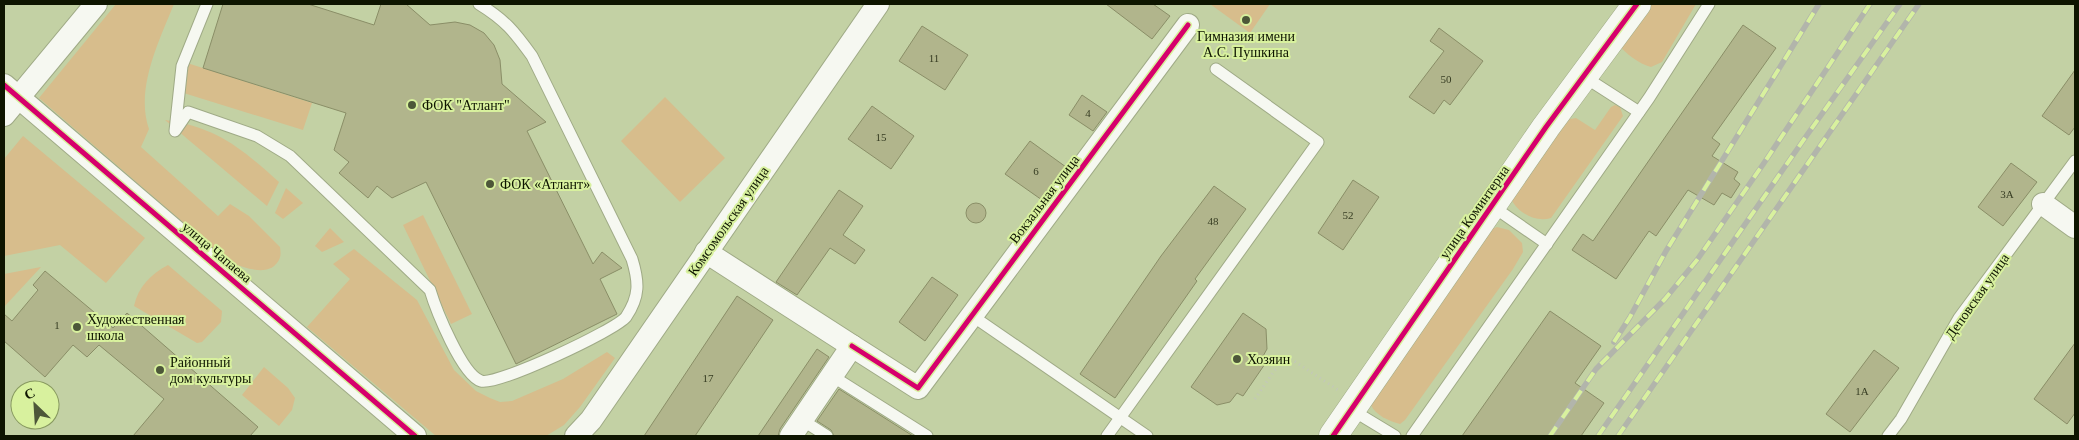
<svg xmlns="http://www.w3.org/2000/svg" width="2079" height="440" font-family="Georgia,serif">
<rect width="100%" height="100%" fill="#c3d1a4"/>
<!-- green -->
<g fill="#d7bd8c">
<path d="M116,4H174C159,41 135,89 149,129L141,147L218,216L230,204L249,216L280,247C281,254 281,258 277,263C266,277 245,267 230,263L39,98Z"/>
<polygon points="1210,4 1270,4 1250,33"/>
<path d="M1645,4H1696L1662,62L1651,67C1639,64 1625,53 1618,44Z"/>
<polygon points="184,62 312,103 303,130 174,90"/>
<polygon points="665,97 725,158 680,202 621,141"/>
<path d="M1615,105L1620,107L1623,116L1551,218C1536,223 1518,213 1511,199L1565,120L1576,118L1595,130L1611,107Z"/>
<path d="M165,120C217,127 242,149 279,182L267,206Z"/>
<polygon points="23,136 145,238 106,283 60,245 4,256 4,159"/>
<polygon points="286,188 303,203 283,219 275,213"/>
<polygon points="423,215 472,314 451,324 403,225"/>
<path d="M1497,227L1509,230L1522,243L1523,252L1513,269L1405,420L1400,424C1389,421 1375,415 1371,405L1488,231Z"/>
<polygon points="330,228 344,242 322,252 315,246"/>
<polygon points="354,249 417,300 454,370 476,391 490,398 500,402 512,401 563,379 607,352 615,358 580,407 564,425 546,436 436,436 307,327 350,279 333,264"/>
<path d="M168,265L222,311L221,322L202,342L197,343L134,306C138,287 151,274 168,265Z"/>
<polygon points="41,267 4,307 4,274"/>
<polygon points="264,367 288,388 295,398 292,410 279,426 242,395"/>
</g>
<!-- building -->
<g fill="#b1b58c" stroke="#8a8e67">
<polygon points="223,4 308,4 374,25 381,4 406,4 430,25 455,22 470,25 484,33 494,45 500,60 502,84 546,122 527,131 593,264 602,252 622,268 600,279 617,314 516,364 426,182 392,198 377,186 368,198 339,173 349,162 334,150 346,113 203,68"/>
<polygon points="1106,4 1153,4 1170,16 1152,39"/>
<polygon points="1743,25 1776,48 1712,138 1720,144 1712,156 1738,172 1734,179 1740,184 1731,198 1722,193 1714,205 1688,190 1656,236 1649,231 1616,279 1572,250 1583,234 1593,241"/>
<polygon points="922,26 968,55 945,90 899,61"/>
<polygon points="1439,28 1483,61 1450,105 1444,100 1434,114 1409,97 1444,51 1430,41"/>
<polygon points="2075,70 2075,127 2069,135 2042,116"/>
<polygon points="1082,95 1107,112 1093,131 1069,115"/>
<polygon points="872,106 914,136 891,169 848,139"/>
<polygon points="1030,141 1066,167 1042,200 1005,174"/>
<polygon points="2011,163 2037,182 2003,226 1978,207"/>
<polygon points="1353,180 1379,197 1343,250 1318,233"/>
<polygon points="1214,186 1246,209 1195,279 1197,281 1115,398 1080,374 1161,256"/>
<polygon points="839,190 863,206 843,235 865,250 855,264 830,248 797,295 776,282"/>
<circle cx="976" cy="213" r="10"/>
<polygon points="45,271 113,328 127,313 258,427 250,436 133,436 164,399 99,345 87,357 73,345 45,377 4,341 4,314 12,321 38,290 33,285"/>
<polygon points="932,277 958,295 925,341 899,322"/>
<polygon points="737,296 773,320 695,436 644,436"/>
<polygon points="1550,311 1601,346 1575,383 1604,403 1581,436 1462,436"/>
<polygon points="1243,313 1266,329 1267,349 1262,358 1267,361 1243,396 1237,393 1230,402 1217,405 1191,387"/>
<polygon points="2075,343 2075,413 2067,424 2034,399"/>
<polygon points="817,349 829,357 780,429 778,436 758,436"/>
<polygon points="1874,350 1899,368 1850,432 1826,414"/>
<polygon points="839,389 913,436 834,436 831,430 817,421"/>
</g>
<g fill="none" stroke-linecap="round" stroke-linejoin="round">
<defs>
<g id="service">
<path d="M207,4L182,66L175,131L188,112L257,136L290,156L430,290C436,310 462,375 481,381C497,386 616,330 626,317C640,296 639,282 632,259L532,56C514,31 505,20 479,4"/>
<polyline points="1583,76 1639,112"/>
<polyline points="1492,206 1547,244"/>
<polyline points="971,315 1147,436"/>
<polyline points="832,376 927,436"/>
<polyline points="1352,410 1395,436"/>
<polyline points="802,420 827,436"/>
<polyline points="1107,436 1318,142 1216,69"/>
<polyline points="1412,436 1649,98 1709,4"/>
<polyline points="1888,436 1901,419 1959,318 2075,161"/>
</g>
<g id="minor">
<polyline points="4,85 415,436"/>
<polyline points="4,115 96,4"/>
<polyline points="2043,204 2075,227"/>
<polyline points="706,252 852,346 791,436"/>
<polyline points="852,346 918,388 1188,25"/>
<polyline points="576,436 591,420 878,4"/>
</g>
<polyline id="tertiary" points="1333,436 1546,127 1637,4"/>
</defs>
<!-- service casing -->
<use href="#service" stroke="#9faa86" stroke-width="13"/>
<!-- minor casing -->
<use href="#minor" stroke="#9faa86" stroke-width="24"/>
<!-- tertiary casing -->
<use href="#tertiary" stroke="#9faa86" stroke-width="29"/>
<!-- path -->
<polyline stroke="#c3c7ba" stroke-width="3" stroke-dasharray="1 4" stroke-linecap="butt" points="1255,399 1285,355 1338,390"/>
<!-- service -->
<use href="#service" stroke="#f6f8f1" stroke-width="11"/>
<!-- minor -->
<use href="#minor" stroke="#f6f8f1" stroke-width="22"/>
<!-- tertiary -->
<use href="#tertiary" stroke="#f6f8f1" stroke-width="28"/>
<defs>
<g id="rail">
<polyline points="1614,342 1630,317 1666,251 1819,4"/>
<polyline points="1550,436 1596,369 1665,299 1697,260 1764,163 1870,4"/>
<polyline points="1598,436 1807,135 1900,4"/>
<polyline points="1618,436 1919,4"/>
</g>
</defs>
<!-- rail casing -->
<use href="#rail" stroke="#b2b5ab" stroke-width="5.5"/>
<!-- rail -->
<use href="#rail" stroke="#d8f19e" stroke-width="4" stroke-dasharray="11" stroke-linecap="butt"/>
<defs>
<g id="cycleway">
<polyline points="4,85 415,436"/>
<polyline points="852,346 918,388 1188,25"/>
<polyline points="1333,436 1546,127 1637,4"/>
</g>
</defs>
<!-- cycleway casing -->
<use href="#cycleway" stroke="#d8f19e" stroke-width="8"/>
<!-- cycleway -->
<use href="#cycleway" stroke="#d6006c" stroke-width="5"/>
</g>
<!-- markers -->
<g fill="#4d5739" stroke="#d8f19e" stroke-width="2">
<circle cx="1246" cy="20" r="5"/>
<circle cx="412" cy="105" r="5"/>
<circle cx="490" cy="184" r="5"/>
<circle cx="77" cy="327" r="5"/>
<circle cx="1237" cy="359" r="5"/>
<circle cx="160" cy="370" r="5"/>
</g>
<g text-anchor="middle" stroke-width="4" stroke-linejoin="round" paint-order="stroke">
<!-- number labels -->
<g font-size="11" fill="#373d23">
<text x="934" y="62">11</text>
<text x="1446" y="83">50</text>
<text x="1088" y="117">4</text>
<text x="881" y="141">15</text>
<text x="1036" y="175">6</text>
<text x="2007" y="198">3А</text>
<text x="1348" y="219">52</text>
<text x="1213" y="225">48</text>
<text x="57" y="329">1</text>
<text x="708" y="382">17</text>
<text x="1862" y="395">1А</text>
</g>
<!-- poi labels -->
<g font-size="14" fill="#0e1500" stroke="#d8f19e" text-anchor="start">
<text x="1246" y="41" text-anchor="middle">Гимназия имени<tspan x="1246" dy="16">А.С. Пушкина</tspan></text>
<text x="422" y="110">ФОК "Атлант"</text>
<text x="500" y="189">ФОК «Атлант»</text>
<text x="87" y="324">Художественная<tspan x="87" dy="16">школа</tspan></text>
<text x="1247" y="364">Хозяин</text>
<text x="170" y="367">Районный<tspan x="170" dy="16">дом культуры</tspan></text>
</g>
<!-- street labels -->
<g font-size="14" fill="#0e1500" stroke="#d8f19e">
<text transform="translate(1044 199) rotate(-53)" y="5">Вокзальная улица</text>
<text transform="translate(1474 212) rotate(-55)" y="5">улица Коминтерна</text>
<text transform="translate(728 221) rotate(-55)" y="5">Комсомольская улица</text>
<text transform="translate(217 252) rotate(40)" y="5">улица Чапаева</text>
<text transform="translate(1977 296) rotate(-55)" y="5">Деповская улица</text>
</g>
</g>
<!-- border -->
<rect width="2079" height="440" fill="none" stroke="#0e1500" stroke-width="10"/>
<!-- north arrow -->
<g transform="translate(35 405) rotate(335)"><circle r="24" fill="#d8f19e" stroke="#87995f"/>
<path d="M0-4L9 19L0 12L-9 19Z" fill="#4d5739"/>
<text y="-8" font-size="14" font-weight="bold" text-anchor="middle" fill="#0e1500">С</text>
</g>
</svg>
